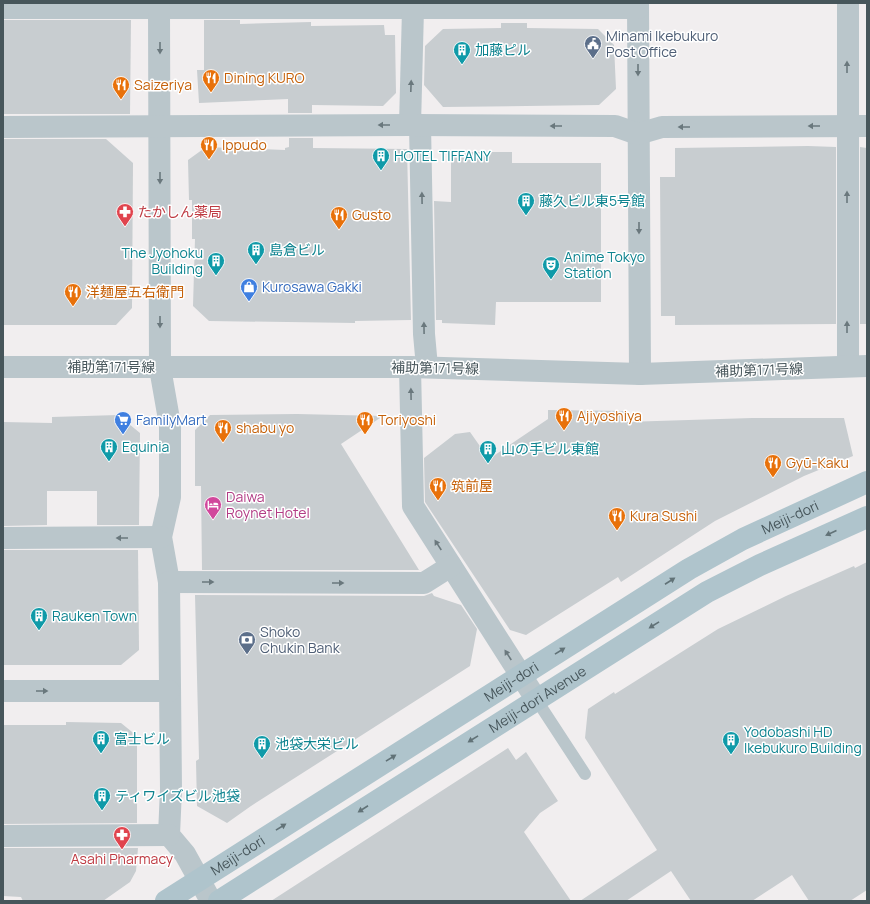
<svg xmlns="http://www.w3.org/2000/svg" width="870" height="904" font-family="Manrope,'Noto Sans JP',sans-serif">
<rect width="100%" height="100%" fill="#f1eeef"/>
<!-- building -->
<g fill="#c8cdd0">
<polygon points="3,20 131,20 130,114 3,114"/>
<polygon points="204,20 240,20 240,24 311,22 311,26 384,25 385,35 395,35 396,93 383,106 312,105 312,113 288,113 288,99 199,103 197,70 204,70"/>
<polygon points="501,23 527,23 527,28 598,29 614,45 616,89 599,105 443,107 424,85 425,46 443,29 501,28"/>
<polygon points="289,138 313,138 313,148 407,149 411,320 355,321 355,323 209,321 193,306 195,239 192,239 192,200 189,200 188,160 206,147 285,150 285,148 289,147"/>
<polygon points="3,139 106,139 133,163 132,308 116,325 3,325"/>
<polygon points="808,146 836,147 836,324 675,325 675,316 661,316 660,177 675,177 675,148"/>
<polygon points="860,147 867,148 867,324 860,324"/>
<polygon points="451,152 512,152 512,163 601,163 601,302 496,302 495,325 442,323 442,320 436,320 434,201 451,202"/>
<polygon points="548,410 626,411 625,422 752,418 844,418 853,456 804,476 715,521 621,582 618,577 526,635 510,630 425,502 424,458 455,434 470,432 489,459 548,419"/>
<polygon points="297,414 383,416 341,444 419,570 202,570 201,486 195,486 195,430 210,415"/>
<polygon points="118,415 140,433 139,525 97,525 97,491 47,491 47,525 3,526 3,422 52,423 52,417"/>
<polygon points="3,550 138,550 139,650 121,665 3,665"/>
<polygon points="867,562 867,890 850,901 809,901 792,875 752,901 691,901 671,871 626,901 580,901 657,850 585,738 588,709 614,692 615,694 718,629 786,596 854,566 855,568"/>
<polygon points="432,593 434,596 461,605 477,629 470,666 251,806 227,823 197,806 196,761 199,759 195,595 424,596"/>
<polygon points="66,722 121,723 137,736 137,823 3,824 3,725 66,725"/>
<polygon points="508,748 516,760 526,752 558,801 540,813 524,832 571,901 271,901"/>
<polygon points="3,848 138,848 136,871 130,882 103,901 23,901 21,897 3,896"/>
</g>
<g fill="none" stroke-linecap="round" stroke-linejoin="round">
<!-- service -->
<polyline stroke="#bac6cb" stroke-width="12" points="536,699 585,774"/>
<!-- minor -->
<g stroke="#bac6cb" stroke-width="22">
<polyline points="638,3 640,374"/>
<polyline points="3,8 638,8"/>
<polyline points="159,9 160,368 170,425 170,497 161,537 169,582 171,789 169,835 185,854 211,901"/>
<polyline points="410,125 413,9"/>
<polyline points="420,125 424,334 427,367"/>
<polyline points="3,127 410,125 615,126 638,134 662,127 867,126"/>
<polyline points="848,366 848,3"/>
<polyline points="410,367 413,506 536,699"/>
<polyline points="3,538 161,537"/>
<polyline points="169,582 424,583 451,566"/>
<polyline points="3,691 169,691"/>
<polyline points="3,836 169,835"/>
</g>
<!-- tertiary -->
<polyline stroke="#bac6cb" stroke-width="22" points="3,367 410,367 640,374 867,366"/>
<!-- primary -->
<g stroke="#afc4cc" stroke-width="22">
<path id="s1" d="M166,901L689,569L743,539L867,482"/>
<path id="s2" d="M219,901L707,592L760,565L867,517"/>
</g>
</g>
<!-- one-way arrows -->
<defs><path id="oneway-solid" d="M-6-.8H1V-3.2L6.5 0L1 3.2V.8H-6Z"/></defs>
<g fill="#6a787d">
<use href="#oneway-solid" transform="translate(160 48) rotate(90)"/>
<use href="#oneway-solid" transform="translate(847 67) rotate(-90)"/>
<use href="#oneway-solid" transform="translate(638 70) rotate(90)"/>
<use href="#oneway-solid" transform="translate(411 86) rotate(-88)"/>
<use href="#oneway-solid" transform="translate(384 125) rotate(180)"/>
<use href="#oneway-solid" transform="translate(556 126) rotate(-180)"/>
<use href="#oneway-solid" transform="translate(814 126) rotate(180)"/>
<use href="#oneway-solid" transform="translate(684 127) rotate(180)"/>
<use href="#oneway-solid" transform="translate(160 178) rotate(90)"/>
<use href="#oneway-solid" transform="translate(847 197) rotate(-90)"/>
<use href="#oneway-solid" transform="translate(422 198) rotate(-91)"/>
<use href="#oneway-solid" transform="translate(639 228) rotate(90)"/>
<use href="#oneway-solid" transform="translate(160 322) rotate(90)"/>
<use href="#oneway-solid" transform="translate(847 327) rotate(-90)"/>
<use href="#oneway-solid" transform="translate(424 328) rotate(-91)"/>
<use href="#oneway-solid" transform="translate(411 394) rotate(-91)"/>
<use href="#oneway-solid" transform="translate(122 538) rotate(180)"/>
<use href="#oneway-solid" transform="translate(438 545) rotate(-123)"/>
<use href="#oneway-solid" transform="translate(208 582)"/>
<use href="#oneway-solid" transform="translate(338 583)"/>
<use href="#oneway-solid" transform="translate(508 655) rotate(-123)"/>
<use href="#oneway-solid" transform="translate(42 691)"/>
</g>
<g fill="#617277">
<use href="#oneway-solid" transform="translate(831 533) rotate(156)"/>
<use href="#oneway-solid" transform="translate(670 581) rotate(-33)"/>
<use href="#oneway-solid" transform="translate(654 625) rotate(148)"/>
<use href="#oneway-solid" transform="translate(560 651) rotate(-32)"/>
<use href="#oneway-solid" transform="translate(473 739) rotate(148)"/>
<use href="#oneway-solid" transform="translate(391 758) rotate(-32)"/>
<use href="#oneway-solid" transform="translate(363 809) rotate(147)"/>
<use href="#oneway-solid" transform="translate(281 827) rotate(-32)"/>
</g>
<!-- icons -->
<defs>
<symbol id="civic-pin" viewBox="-11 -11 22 30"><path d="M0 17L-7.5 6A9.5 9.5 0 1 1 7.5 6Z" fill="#5c6f8a" stroke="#fff"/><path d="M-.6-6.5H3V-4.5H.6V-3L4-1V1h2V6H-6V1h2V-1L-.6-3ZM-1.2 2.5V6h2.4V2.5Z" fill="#fff"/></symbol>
<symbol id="building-pin" viewBox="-11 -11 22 30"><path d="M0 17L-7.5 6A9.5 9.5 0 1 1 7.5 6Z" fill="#0f9aa8" stroke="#fff"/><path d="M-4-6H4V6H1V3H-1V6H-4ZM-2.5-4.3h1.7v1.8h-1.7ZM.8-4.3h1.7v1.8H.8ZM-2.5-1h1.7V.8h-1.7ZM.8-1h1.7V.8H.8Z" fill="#fff"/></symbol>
<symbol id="restaurant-pin" viewBox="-11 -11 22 30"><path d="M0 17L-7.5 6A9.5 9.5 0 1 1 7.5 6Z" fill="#e8710a" stroke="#fff"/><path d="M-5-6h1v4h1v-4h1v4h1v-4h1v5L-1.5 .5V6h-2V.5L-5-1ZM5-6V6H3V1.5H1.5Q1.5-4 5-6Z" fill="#fff"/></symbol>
<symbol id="pharmacy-pin" viewBox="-11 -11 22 30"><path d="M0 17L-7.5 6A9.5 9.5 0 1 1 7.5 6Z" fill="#e0444e" stroke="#fff"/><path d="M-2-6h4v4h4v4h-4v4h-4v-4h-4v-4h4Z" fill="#fff"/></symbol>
<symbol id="theatre-pin" viewBox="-11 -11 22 30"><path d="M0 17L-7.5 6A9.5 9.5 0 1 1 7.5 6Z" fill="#0f9aa8" stroke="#fff"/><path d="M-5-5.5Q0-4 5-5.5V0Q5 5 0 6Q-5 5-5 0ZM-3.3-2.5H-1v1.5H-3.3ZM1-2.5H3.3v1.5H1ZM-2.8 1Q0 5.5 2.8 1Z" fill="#fff"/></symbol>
<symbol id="shop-pin" viewBox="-11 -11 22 30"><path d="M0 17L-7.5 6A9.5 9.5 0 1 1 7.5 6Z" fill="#3f7fe0" stroke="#fff"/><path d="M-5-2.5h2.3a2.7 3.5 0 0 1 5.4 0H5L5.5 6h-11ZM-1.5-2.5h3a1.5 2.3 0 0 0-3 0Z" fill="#fff"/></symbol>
<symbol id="supermarket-pin" viewBox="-11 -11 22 30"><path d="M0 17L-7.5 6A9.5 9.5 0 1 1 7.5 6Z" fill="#3f7fe0" stroke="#fff"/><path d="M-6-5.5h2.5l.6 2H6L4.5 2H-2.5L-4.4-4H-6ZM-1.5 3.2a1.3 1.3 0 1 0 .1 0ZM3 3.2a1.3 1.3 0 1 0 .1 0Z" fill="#fff"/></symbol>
<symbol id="hotel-pin" viewBox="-11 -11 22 30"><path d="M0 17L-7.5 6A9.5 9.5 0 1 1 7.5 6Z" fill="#d1479c" stroke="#fff"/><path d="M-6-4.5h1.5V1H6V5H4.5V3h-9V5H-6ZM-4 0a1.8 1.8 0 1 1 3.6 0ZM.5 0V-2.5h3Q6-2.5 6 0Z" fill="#fff"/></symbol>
<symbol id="bank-pin" viewBox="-11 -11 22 30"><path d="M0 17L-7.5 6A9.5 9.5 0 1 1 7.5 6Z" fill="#5c6f8a" stroke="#fff"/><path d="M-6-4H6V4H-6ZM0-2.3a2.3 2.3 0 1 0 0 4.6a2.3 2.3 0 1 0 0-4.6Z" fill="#fff"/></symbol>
</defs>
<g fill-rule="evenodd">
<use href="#civic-pin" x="583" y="34" width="20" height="27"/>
<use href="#building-pin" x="452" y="40" width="20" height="27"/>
<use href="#restaurant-pin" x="201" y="68" width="20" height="27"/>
<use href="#restaurant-pin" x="111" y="75" width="20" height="27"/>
<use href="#restaurant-pin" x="199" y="135" width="20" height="27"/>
<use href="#building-pin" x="371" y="146" width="20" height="27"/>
<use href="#building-pin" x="516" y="191" width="20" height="27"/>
<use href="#pharmacy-pin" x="115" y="202" width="20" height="27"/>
<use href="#restaurant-pin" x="329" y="205" width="20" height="27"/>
<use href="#building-pin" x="246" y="240" width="20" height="27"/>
<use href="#building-pin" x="206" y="251" width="20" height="27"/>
<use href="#theatre-pin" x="541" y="255" width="20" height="27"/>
<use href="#shop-pin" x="239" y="277" width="20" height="27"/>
<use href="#restaurant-pin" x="63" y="282" width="20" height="27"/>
<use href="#restaurant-pin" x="554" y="406" width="20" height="27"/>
<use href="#supermarket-pin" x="113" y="410" width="20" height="27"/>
<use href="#restaurant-pin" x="355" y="410" width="20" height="27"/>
<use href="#restaurant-pin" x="213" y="418" width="20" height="27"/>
<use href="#building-pin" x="99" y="437" width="20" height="27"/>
<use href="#building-pin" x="478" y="439" width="20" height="27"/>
<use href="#restaurant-pin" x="763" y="453" width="20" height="27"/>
<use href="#restaurant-pin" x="428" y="476" width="20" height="27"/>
<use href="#hotel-pin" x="203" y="495" width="20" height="27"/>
<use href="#restaurant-pin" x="607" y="506" width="20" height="27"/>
<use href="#building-pin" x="29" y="606" width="20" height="27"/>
<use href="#bank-pin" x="237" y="630" width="20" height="27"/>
<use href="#building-pin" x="91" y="729" width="20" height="27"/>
<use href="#building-pin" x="721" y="730" width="20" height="27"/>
<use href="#building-pin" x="252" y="734" width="20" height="27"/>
<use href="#building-pin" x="92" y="786" width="20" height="27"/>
<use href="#pharmacy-pin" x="112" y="825" width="20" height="27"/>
</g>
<g text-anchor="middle" stroke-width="3" stroke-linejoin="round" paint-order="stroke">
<!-- service labels -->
<g font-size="14" fill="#4e5e75" stroke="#fff" text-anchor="start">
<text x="606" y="41">Minami Ikebukuro<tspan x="606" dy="16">Post Office</tspan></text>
<text x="260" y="637">Shoko<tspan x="260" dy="16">Chukin Bank</tspan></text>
</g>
<!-- culture labels -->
<g font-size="14" fill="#0d838f" stroke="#fff" text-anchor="start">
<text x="475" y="55">加藤ピル</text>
<text x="394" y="161">HOTEL TIFFANY</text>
<text x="539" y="206">藤久ビル東5号館</text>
<text x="269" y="255">島倉ビル</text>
<text x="203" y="258" text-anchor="end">The Jyohoku<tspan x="203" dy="16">Building</tspan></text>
<text x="564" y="262">Anime Tokyo<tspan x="564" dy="16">Station</tspan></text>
<text x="122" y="452">Equinia</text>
<text x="501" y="454">山の手ビル東館</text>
<text x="52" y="621">Rauken Town</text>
<text x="744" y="737">Yodobashi HD<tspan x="744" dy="16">Ikebukuro Building</tspan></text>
<text x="114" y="744">富士ビル</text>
<text x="275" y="749">池袋大栄ビル</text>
<text x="115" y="801">ティワイズビル池袋</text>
</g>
<!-- food labels -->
<g font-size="14" fill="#c56008" stroke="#fff" text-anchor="start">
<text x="224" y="83">Dining KURO</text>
<text x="134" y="90">Saizeriya</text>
<text x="222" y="150">Ippudo</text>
<text x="352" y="220">Gusto</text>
<text x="86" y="297">洋麺屋五右衛門</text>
<text x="577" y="421">Ajiyoshiya</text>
<text x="378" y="425">Toriyoshi</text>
<text x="236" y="433">shabu yo</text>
<text x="786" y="468">Gyū-Kaku</text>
<text x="451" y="491">筑前屋</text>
<text x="630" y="521">Kura Sushi</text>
</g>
<!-- health labels -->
<g font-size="14" fill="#be3a42" stroke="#fff" text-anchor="start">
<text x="138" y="217">たかしん薬局</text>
<text x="122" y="864" text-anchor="middle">Asahi Pharmacy</text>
</g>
<!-- shop labels -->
<g font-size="14" fill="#366cbe" stroke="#fff" text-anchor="start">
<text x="262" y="292">Kurosawa Gakki</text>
<text x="136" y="425">FamilyMart</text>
</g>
<!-- street labels -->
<g font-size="14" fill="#47565b" stroke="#fff">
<text x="111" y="372">補助第171号線</text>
<text transform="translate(435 368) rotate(1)" y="5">補助第171号線</text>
<text transform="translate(759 370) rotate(-2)" y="5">補助第171号線</text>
<text dy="5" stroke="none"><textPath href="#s1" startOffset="733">Meiji-dori</textPath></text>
<text dy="5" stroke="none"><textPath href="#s1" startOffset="409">Meiji-dori</textPath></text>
<text dy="5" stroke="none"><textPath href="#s2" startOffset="377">Meiji-dori Avenue</textPath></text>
<text dy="5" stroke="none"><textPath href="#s1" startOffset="85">Meiji-dori</textPath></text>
</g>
<!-- hotel labels -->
<g font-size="14" fill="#b23c85" stroke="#fff" text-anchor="start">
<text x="226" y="502">Daiwa<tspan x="226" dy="16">Roynet Hotel</tspan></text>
</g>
</g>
<!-- border -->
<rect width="870" height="904" fill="none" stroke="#47565b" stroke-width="8"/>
</svg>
